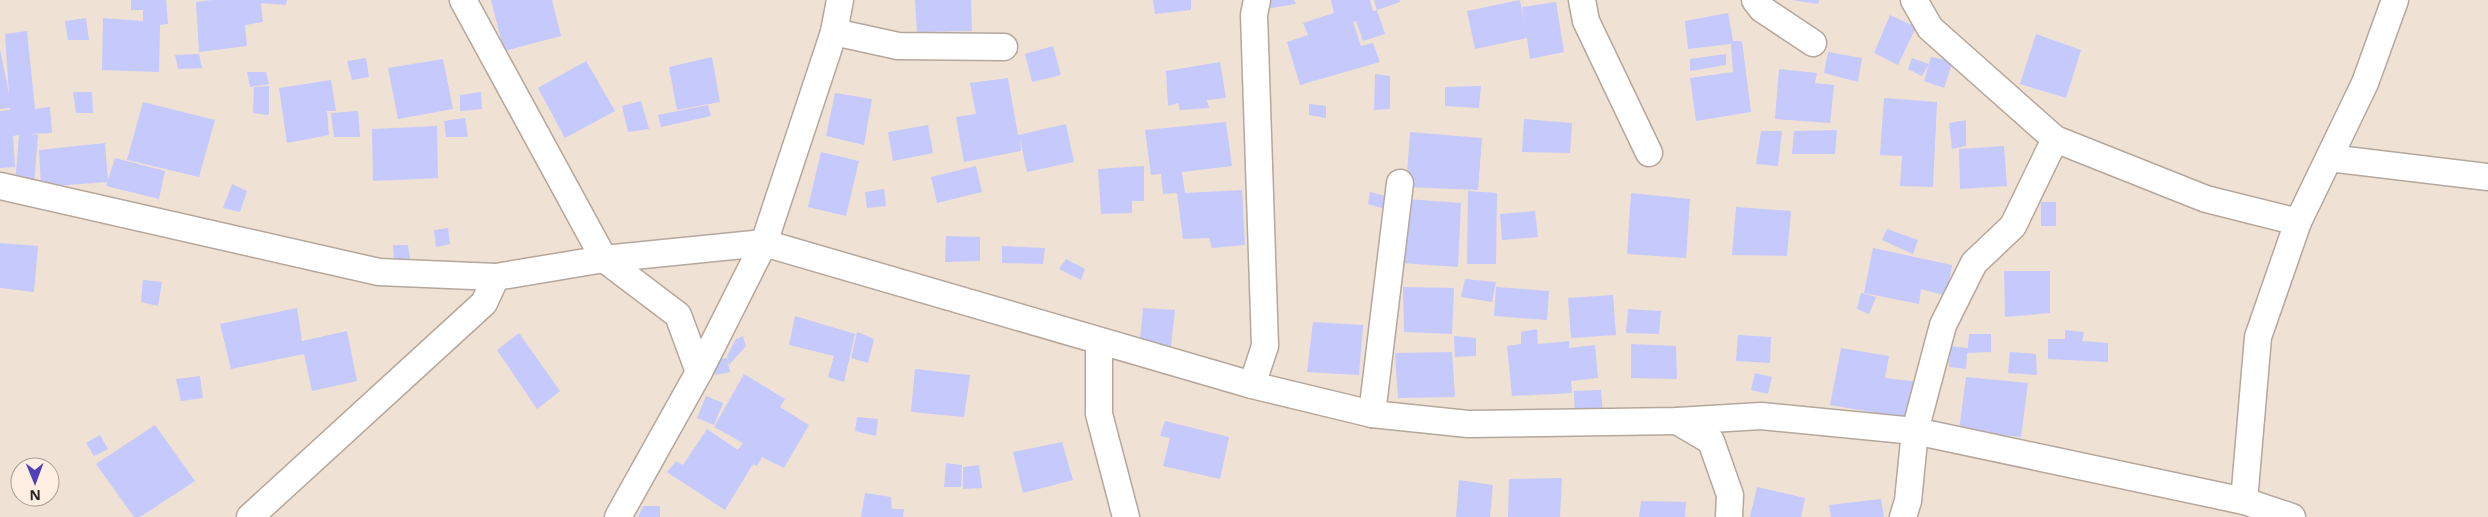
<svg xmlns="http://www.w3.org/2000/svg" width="2488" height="517" font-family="'Noto Sans',sans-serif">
<rect width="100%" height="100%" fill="#f0e1d5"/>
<!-- building -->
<g fill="#c5c9fc">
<polygon points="131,0 166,0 168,24 160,25 159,72 102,70 103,18 143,21 143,10 131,10"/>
<polygon points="212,0 287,0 286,5 261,3 263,22 245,25 247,46 199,52 196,2"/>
<polygon points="491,0 552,0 561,36 504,51"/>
<polygon points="915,0 971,0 972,31 917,32"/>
<polygon points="1153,0 1191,0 1191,10 1155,14"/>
<polygon points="1261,0 1294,0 1296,4 1265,9"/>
<polygon points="1331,0 1370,0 1373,11 1377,10 1385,34 1363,41 1356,21 1353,22 1361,46 1373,43 1380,62 1300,85 1287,42 1308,35 1303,23 1334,13"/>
<polygon points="1374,0 1400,0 1400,2 1377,10"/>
<polygon points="1520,0 1524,23 1522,7 1556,2 1564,52 1530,59 1527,38 1475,49 1467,11"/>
<polygon points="1792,0 1819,0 1818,4"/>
<polygon points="1728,13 1733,41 1742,41 1751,112 1696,121 1690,78 1733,72 1731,44 1688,49 1685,21"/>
<polygon points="1890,15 1916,27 1898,65 1874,53"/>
<polygon points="86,18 89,40 68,40 65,21"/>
<polygon points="27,31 35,109 50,107 52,133 30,134 38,135 34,185 15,185 19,135 13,136 15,167 0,168 0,111 10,110 10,108 0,109 0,49 9,94 5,34"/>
<polygon points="2036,34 2081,50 2066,98 2020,84"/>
<polygon points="1053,46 1061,75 1032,82 1025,54"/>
<polygon points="1828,52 1862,58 1858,82 1824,73"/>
<polygon points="199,54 202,68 178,69 175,55"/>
<polygon points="1726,54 1726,65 1690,71 1690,59"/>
<polygon points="712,57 720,102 677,110 669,67"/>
<polygon points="1931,57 1953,61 1944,88 1924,81"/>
<polygon points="366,58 369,77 352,80 347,61"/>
<polygon points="1912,58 1929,64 1922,76 1908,69"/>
<polygon points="443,59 453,109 398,119 388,68"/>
<polygon points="586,61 615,111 565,138 538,88"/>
<polygon points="1220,62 1226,98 1207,100 1209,108 1180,110 1178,103 1168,106 1166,71"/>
<polygon points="1779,69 1817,73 1815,83 1834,85 1830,123 1775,119"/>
<polygon points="247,72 266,72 269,84 250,87"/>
<polygon points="1375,74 1390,76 1390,109 1374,110"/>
<polygon points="1008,78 1018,135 1066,124 1074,162 1027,172 1020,139 1021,151 964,162 956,117 976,114 970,83"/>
<polygon points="331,80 336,111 327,111 329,135 287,143 279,88"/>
<polygon points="269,86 269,115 253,113 254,87"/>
<polygon points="1481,86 1479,108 1445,106 1445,87"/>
<polygon points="73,92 92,92 93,113 76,113"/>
<polygon points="481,92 482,109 460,111 460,95"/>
<polygon points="835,93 872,99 864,145 826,136"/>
<polygon points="1884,98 1937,102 1933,187 1900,186 1902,156 1880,155"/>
<polygon points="641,101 649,129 628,132 622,106"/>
<polygon points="143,102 215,120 199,177 127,160"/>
<polygon points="1309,104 1326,106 1326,118 1309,115"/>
<polygon points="708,105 711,116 661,127 658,115"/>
<polygon points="358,111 360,137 334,137 331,113"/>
<polygon points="465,118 468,137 446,137 444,121"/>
<polygon points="1524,119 1572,123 1570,153 1522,152"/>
<polygon points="1966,120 1966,146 1952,149 1949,123"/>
<polygon points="1226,122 1232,166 1182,172 1185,193 1242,190 1245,245 1212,248 1209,238 1183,239 1177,193 1163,194 1161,174 1151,175 1145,130"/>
<polygon points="928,125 933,153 893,161 888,132"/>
<polygon points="437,126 438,178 373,181 372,129"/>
<polygon points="1837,130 1835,154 1792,154 1794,131"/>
<polygon points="1761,131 1782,131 1778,166 1756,164"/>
<polygon points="1410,132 1482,138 1478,190 1406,187"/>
<polygon points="105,143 108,180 115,158 165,171 159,199 106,186 107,182 41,187 39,150"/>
<polygon points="2004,146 2007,186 1960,189 1959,149"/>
<polygon points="821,152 859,161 846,216 808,207"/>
<polygon points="976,166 982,192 937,203 931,177"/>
<polygon points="1144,166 1144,201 1132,201 1132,213 1101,214 1098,169"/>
<polygon points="232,184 247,191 240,212 223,208"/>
<polygon points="884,189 886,206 867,208 865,192"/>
<polygon points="1468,191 1497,193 1496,264 1467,264"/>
<polygon points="1370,192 1390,197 1385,209 1368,204"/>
<polygon points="1631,193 1690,199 1686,258 1627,254"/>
<polygon points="1407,199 1461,203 1458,267 1401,263"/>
<rect x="2041" y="202" width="15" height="24"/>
<polygon points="1736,207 1791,211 1787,256 1732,255"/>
<polygon points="1535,211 1538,237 1502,240 1500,214"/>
<polygon points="448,228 450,244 436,247 434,230"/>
<polygon points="1887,229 1918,240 1913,254 1882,240"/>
<polygon points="946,236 980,237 980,261 945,262"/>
<polygon points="0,243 38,246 34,292 0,288"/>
<polygon points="393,245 408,245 410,259 394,260"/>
<polygon points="1002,246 1045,248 1043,264 1002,263"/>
<polygon points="1873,248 1952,265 1947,296 1921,289 1919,304 1864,293"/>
<polygon points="1066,259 1085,269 1081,280 1059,269"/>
<polygon points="2004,271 2050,271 2050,313 2005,317"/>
<polygon points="1465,279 1496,282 1492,302 1461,297"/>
<polygon points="143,280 162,282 158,306 141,302"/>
<polygon points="1403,287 1454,288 1452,334 1404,332"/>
<polygon points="1496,287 1549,291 1547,320 1494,316"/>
<polygon points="1861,293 1876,297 1869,314 1857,309"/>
<polygon points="1613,295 1616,335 1571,338 1568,298"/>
<polygon points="297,308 302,341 347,331 357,381 312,391 304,354 231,369 220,324"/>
<polygon points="1143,308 1175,310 1170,355 1139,351"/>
<polygon points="1628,309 1661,311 1659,334 1626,333"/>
<polygon points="795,316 855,334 844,382 828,377 834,356 789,345"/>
<polygon points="1313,322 1363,325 1359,375 1307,372"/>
<polygon points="1537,329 1538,344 1569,341 1569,348 1595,345 1598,378 1571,381 1572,393 1512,396 1507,346 1521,344 1521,332"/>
<polygon points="2065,330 2084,332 2082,341 2108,343 2108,362 2048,359 2048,339 2065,339"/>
<polygon points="857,332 874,339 868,363 851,358"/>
<polygon points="519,333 560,391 537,409 497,350"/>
<polygon points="1969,334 1991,334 1991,352 1967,353 1966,369 1949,367 1950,346 1968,348"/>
<polygon points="1738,335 1771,337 1770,363 1736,361"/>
<polygon points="743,336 746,346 729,365 727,356 736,339"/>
<polygon points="1454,336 1476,338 1476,356 1455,357"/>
<polygon points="1631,344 1676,346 1677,379 1631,378"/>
<polygon points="1841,348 1889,356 1885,378 1920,382 1914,430 1876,423 1877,413 1830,405"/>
<polygon points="1452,352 1455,397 1398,398 1395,353"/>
<polygon points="2010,352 2036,354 2037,375 2008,373"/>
<polygon points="727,358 730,372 715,375 710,360"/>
<polygon points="915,369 970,375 964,417 911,412"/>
<polygon points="1755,373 1772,377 1768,394 1751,390"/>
<polygon points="744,374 785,399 780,407 809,425 784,468 762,457 757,466 753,464 725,510 667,472 676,461 683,465 707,429 738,450 743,443 714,427"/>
<polygon points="200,376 203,398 181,401 176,379"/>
<polygon points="1966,377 2028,383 2021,437 1959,431"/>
<polygon points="1601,390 1603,416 1575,419 1574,391"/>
<polygon points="706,396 723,403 714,425 697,418"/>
<polygon points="857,417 878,419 876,436 855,431"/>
<polygon points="1165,421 1229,437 1220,479 1163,466 1170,438 1160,436"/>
<polygon points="155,425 195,481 140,517 134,517 96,464"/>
<polygon points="100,435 108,449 94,456 86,443"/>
<polygon points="1062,442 1073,480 1023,493 1013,452"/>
<polygon points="946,463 962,465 961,487 944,487"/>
<polygon points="979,465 982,488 963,489 963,467"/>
<polygon points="1562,478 1560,517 1508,517 1509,479"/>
<polygon points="1459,480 1493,485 1490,517 1456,517"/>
<polygon points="1757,487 1805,498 1801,517 1750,517"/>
<polygon points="865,493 891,497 892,509 904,509 903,517 861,517"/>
<polygon points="1881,499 1884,517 1831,517 1829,505"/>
<polygon points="1641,501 1686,502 1685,517 1639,517"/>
<polygon points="643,506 660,506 660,517 638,517"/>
</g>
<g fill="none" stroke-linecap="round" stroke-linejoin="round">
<defs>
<g id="minor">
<polyline points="463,0 604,259 678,315 699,372"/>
<polyline points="1582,0 1586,21 1649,153"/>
<polyline points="1755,0 1762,9 1813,43"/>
<polyline points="1914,0 1930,28 2055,139 2206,199 2298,222"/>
<polyline points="834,32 898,46 1004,47"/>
<polyline points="2329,158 2488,177"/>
<polyline points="0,186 379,272 496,277 604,259 764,243 1252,385 1372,414 1468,424 1677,421 1761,416 1915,431 2244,501 2292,517"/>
<polyline points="1099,341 1099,414 1126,517"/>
<polyline points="1252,385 1265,346 1254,15 1257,0"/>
<polyline points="1372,414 1400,183"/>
<polyline points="1677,421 1711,441 1730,495 1729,517"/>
<polyline points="2244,501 2258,337 2298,222 2365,83 2395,0"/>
<polyline points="250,517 484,303 496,277"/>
<polyline points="618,517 699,372 764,243 834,32 840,0"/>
<polyline points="1903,517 1908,501 1915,431 1943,325 1974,263 2013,226 2055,139"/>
</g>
</defs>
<!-- minor casing -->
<use href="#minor" stroke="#b5a79b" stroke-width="29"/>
<!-- minor -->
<use href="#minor" stroke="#fff" stroke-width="26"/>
</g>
<!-- north arrow -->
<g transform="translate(35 482) rotate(179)"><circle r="24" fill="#feefe2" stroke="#a99e94"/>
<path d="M0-4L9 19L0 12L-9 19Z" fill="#4f42b9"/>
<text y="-8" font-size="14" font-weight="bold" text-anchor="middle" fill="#2a2520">N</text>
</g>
</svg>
